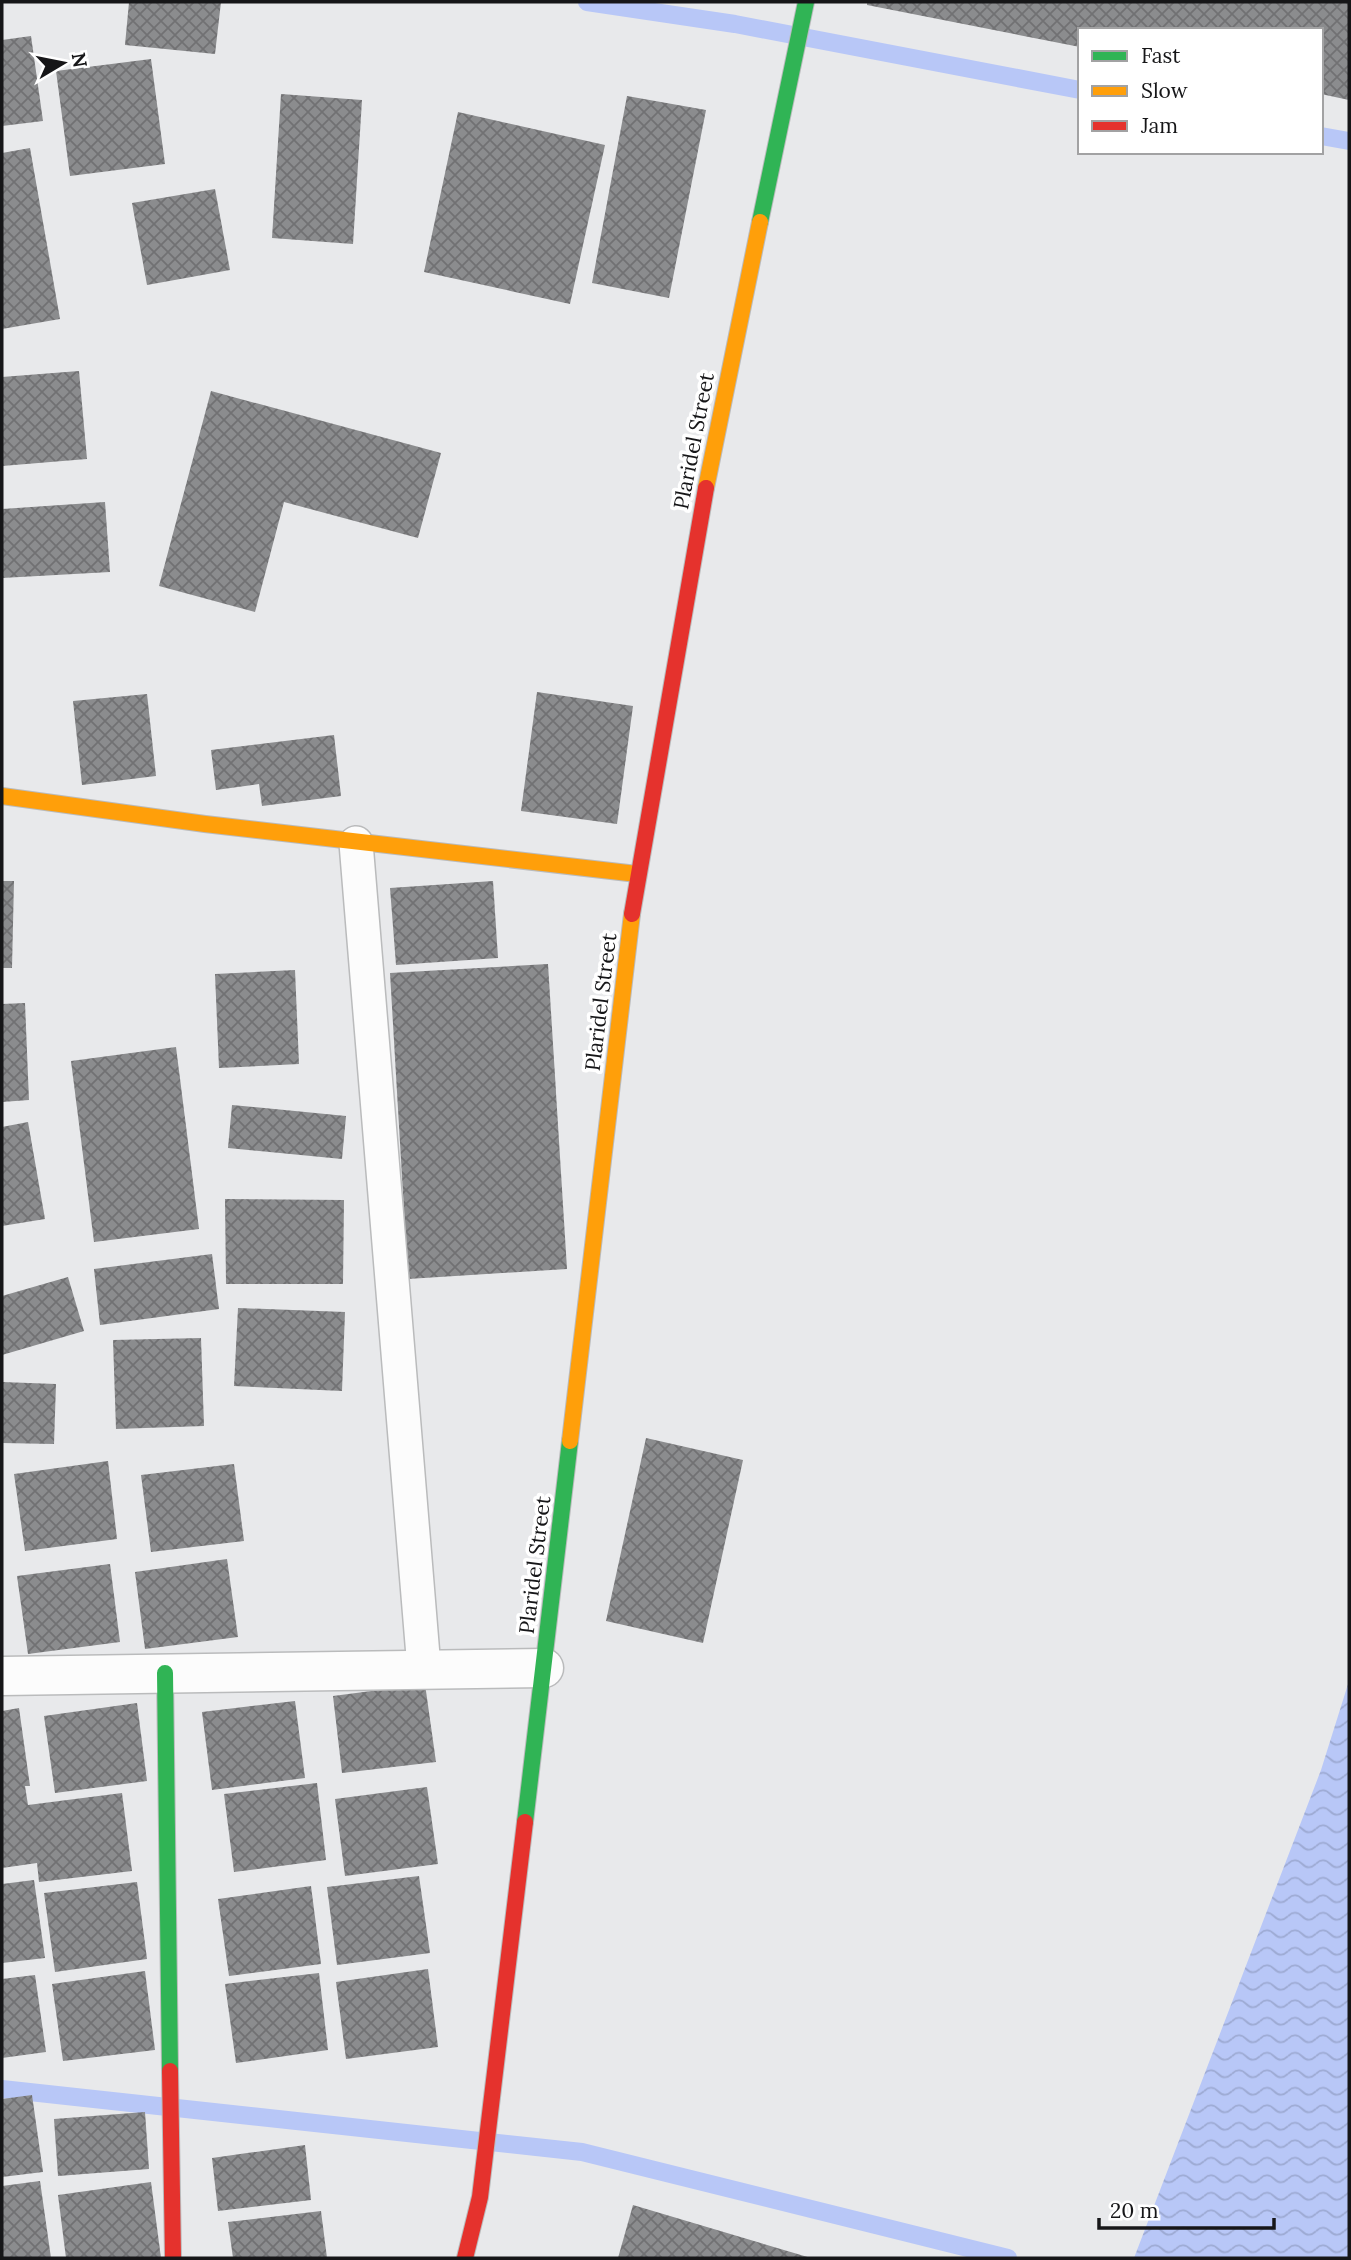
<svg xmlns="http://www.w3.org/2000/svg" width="1351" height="2260" font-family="Lora,serif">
<defs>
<pattern id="water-waves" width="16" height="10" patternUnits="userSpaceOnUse" patternTransform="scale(1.75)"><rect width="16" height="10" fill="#b8c7f7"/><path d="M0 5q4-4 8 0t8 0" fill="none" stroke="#9daad3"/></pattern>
<pattern id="building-cross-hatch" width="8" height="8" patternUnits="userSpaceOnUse" patternTransform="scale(1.75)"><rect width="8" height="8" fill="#8b8c8e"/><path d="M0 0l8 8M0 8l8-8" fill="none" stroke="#717173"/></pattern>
</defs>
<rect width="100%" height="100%" fill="#e8e9eb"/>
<!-- water -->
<polygon fill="url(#water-waves)" points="1349,1681 1349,2258 1134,2258 1321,1770"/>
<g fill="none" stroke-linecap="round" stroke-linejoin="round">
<!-- stream -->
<g stroke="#b8c7f7" stroke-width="18">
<polyline points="587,2 735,24 1080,90"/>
<polyline points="1321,136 1349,141"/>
<polyline points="2,2089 582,2152 1008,2258"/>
</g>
</g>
<!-- building -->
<g fill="url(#building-cross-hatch)">
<polygon points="129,2 221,2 215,54 125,45"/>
<polygon points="867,2 1349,2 1349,100 1321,94 1321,30 1080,30 1080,47 867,5"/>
<polygon points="31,36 43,121 2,126 2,40"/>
<polygon points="151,59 165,164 70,176 56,71"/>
<polygon points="281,94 362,100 353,244 272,238"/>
<polygon points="627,96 706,110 669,298 592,283"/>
<polygon points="458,112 605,145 570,304 424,272"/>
<polygon points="30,148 60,319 2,329 2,153"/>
<polygon points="215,189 230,270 147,285 132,203"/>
<polygon points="79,371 87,459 2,466 2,377"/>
<polygon points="211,391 441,453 418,538 284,502 255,612 159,586"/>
<polygon points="105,502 110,572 2,578 2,509"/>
<polygon points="537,692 633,706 617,824 521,811"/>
<polygon points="147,694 156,776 82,785 73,701"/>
<polygon points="334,735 341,796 262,806 259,784 216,790 211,750"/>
<polygon points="2,881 14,881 12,968 2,968"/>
<polygon points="493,881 498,958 396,965 390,888"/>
<polygon points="548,964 567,1269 408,1279 390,973"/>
<polygon points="295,970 299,1064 219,1068 215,974"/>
<polygon points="25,1003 29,1100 2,1102 2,1004"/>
<polygon points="176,1047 199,1229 94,1242 71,1061"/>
<polygon points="232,1105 346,1116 342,1159 228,1148"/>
<polygon points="28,1122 45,1219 2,1226 2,1127"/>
<polygon points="225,1199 344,1200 343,1284 226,1284"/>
<polygon points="212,1254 219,1309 100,1325 94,1269"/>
<polygon points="68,1277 84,1331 2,1355 2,1296"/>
<polygon points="238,1308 345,1312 342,1391 234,1386"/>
<polygon points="201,1338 204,1426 116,1429 113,1340"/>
<polygon points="2,1382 56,1384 54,1444 2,1443"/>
<polygon points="646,1438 743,1460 703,1643 606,1621"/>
<polygon points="108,1461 117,1539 25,1551 14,1474"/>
<polygon points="234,1464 244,1541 151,1552 141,1475"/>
<polygon points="227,1559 238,1637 145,1649 135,1572"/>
<polygon points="110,1564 120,1642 28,1654 17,1576"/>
<polygon points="425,1684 436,1762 342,1773 333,1696"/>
<polygon points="295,1701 305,1778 212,1790 202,1712"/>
<polygon points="137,1703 147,1781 55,1793 44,1716"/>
<polygon points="19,1708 30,1786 25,1786 28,1805 122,1793 132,1871 39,1882 37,1863 2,1868 2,1711"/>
<polygon points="317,1783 326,1860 234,1872 224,1794"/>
<polygon points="427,1787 438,1864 345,1876 335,1799"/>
<polygon points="419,1876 430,1953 337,1965 327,1887"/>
<polygon points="34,1880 45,1958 2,1963 2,1884"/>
<polygon points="137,1882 147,1959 55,1972 44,1893"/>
<polygon points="311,1886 321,1964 229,1976 218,1899"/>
<polygon points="428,1969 438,2047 346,2059 336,1982"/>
<polygon points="145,1971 155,2050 63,2061 52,1984"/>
<polygon points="319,1973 328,2050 236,2063 225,1984"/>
<polygon points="35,1975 46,2052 2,2058 2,1979"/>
<polygon points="32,2095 43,2172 2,2177 2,2099"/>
<polygon points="145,2112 149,2169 58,2176 54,2119"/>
<polygon points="305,2145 311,2200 218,2211 212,2158"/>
<polygon points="40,2181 51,2258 2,2258 2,2186"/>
<polygon points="151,2182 161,2258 66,2258 58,2195"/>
<polygon points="633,2205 811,2258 618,2258"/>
<polygon points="321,2211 327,2258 233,2258 228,2222"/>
</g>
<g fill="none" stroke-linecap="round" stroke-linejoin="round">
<defs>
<polyline id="lane" points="356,843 424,1668"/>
<polyline id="street" points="2,1676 544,1668"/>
<g id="fast">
<polyline points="760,222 806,2"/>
<polyline points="165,1673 170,2071"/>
<polyline points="525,1822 570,1441"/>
</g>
<g id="slow">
<polyline points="706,488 760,222"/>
<polyline points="2,796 205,824 637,874"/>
<polyline points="570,1441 632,914"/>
</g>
<g id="jam">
<polyline points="632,914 706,488"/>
<polyline points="170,2071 173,2258"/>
<polyline points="465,2258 480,2197 525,1822"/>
</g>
</defs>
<!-- lane casing -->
<use href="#lane" stroke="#babbbc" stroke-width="36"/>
<!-- street casing -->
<use href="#street" stroke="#babbbc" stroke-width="41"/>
<!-- fast casing -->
<use href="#fast" stroke="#babbbc" stroke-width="18"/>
<!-- slow casing -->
<use href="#slow" stroke="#babbbc" stroke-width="18"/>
<!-- jam casing -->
<use href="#jam" stroke="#babbbc" stroke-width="18"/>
<!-- lane -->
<use href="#lane" stroke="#fcfcfc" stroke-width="33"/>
<!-- street -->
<use href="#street" stroke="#fcfcfc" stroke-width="38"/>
<!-- fast -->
<use href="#fast" stroke="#30b455" stroke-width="16"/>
<!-- slow -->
<use href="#slow" stroke="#ff9f0a" stroke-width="16"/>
<!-- jam -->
<use href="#jam" stroke="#e5322d" stroke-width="16"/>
</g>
<g text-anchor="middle" stroke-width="7" stroke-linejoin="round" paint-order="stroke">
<!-- street labels -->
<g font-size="21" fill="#161618" stroke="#fff">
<text transform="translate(694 441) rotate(-79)" y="7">Plaridel Street</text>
<text transform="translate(601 1002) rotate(-83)" y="7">Plaridel Street</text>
<text transform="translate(535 1565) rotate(-83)" y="7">Plaridel Street</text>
</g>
</g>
<!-- border -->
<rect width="1351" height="2260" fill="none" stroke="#161618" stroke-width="7"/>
<!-- legend -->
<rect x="1078" y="28" width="245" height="126" fill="#ffffff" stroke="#a2a2a3" stroke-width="2"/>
<rect x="1092" y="51" width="35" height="10" fill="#30b455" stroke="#a2a2a3" stroke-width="2"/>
<text x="1141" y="63" font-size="21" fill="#161618">Fast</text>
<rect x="1092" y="86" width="35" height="10" fill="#ff9f0a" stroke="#a2a2a3" stroke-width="2"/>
<text x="1141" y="98" font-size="21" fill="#161618">Slow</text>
<rect x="1092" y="121" width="35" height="10" fill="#e5322d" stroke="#a2a2a3" stroke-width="2"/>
<text x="1141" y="133" font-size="21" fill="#161618">Jam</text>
<!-- north arrow -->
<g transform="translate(63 63) rotate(80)" stroke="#ffffff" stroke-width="5" paint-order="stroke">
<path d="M0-5L12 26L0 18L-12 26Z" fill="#161618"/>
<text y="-10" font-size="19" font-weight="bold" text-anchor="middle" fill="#161618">N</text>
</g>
<!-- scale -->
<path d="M1099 2218v10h175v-10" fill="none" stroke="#161618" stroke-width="3.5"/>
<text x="1110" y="2218" font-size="21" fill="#161618" stroke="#ffffff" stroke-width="5" paint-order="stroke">20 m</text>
</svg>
